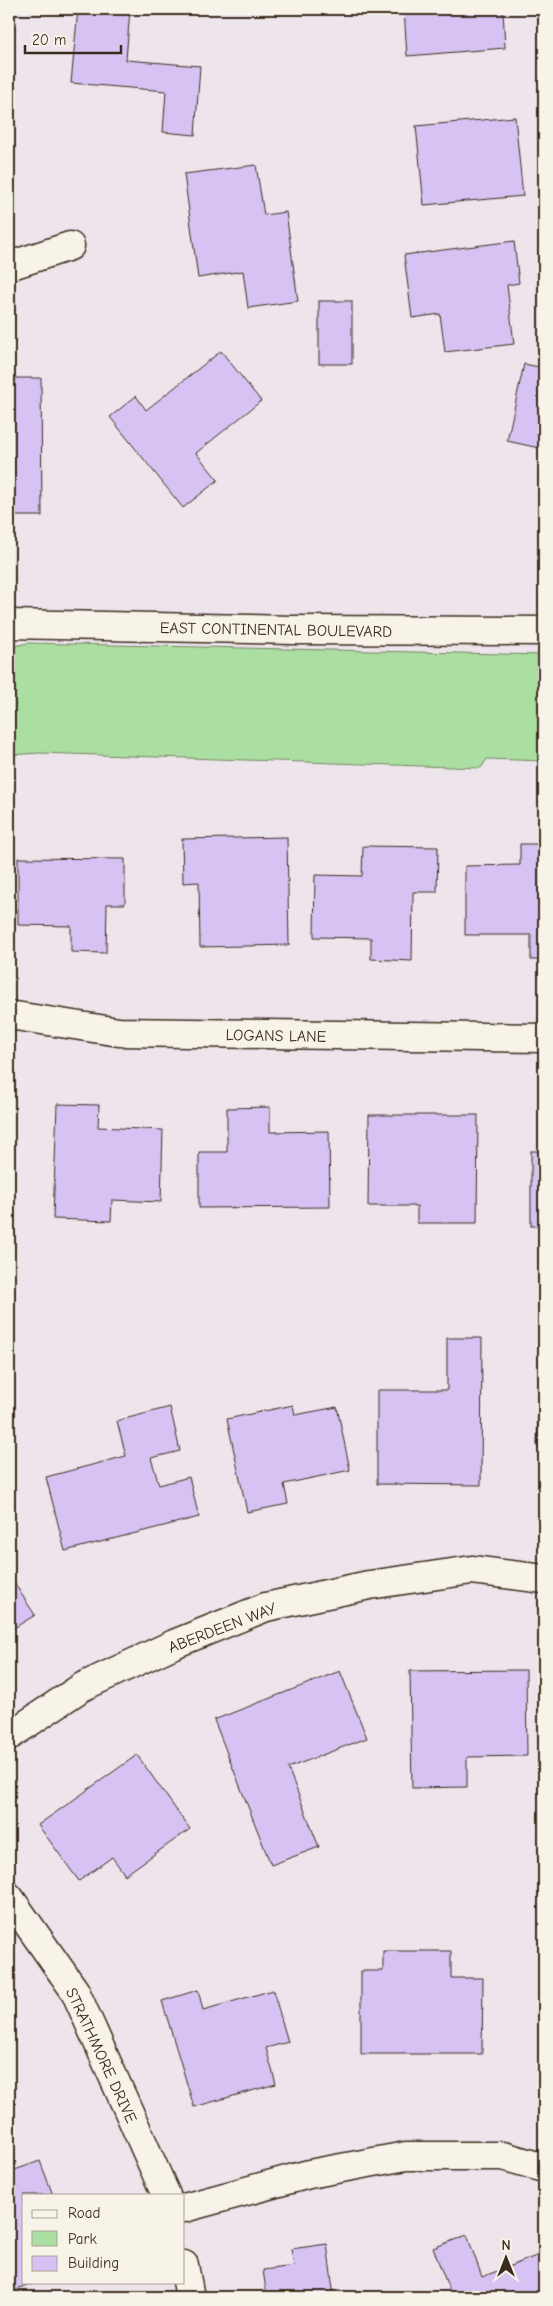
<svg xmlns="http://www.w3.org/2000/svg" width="553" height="2306" font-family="'Comic Neue',sans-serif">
<rect width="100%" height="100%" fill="#ede5eb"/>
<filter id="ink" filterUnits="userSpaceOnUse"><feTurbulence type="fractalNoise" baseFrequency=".02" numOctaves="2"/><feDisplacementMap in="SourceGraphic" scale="10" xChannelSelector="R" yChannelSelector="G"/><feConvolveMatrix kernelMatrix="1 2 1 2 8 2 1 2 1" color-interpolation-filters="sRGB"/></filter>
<g filter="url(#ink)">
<!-- green -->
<polygon fill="#abdfa1" stroke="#738460" points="28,643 544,655 544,761 487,759 481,768 40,753 9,755 9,647"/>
<!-- building -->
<g fill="#d7c3f3" stroke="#3b2a1e">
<polygon points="78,9 130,9 126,60 200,66 195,135 163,132 166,91 71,83"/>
<polygon points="404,9 503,9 505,48 407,56"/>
<polygon points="515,117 523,196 424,205 416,126"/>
<polygon points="256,165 264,215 286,212 298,301 248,308 243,271 198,278 184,174"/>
<polygon points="514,241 519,283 507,285 514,344 445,352 440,314 412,318 404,255"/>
<rect x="319" y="301" width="33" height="63"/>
<polygon points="221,351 261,401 196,453 218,480 183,508 110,417 136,396 146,410"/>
<polygon points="524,364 544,368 544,449 507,441"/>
<polygon points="9,378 41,378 42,516 9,516"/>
<polygon points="287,837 289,945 200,947 199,882 183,883 182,839"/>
<polygon points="520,844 544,844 544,960 531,960 531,935 465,935 465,866 520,865"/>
<polygon points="363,846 438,847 437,892 413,892 412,961 371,959 371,938 314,937 315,875 362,876"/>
<polygon points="18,858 125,859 125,904 107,904 106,953 71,952 71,926 18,925"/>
<polygon points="57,1104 99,1105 98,1127 163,1130 161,1202 112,1200 111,1221 53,1219"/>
<polygon points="270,1107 270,1132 329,1131 330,1207 199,1208 199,1152 227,1152 227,1108"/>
<polygon points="369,1115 478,1115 477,1223 417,1223 417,1206 368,1206"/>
<rect x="531" y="1151" width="13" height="75"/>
<polygon points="447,1338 482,1338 481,1485 377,1484 377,1390 447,1390"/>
<polygon points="539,1387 544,1387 544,1447 537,1447"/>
<polygon points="293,1405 295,1415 337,1407 350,1470 284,1484 288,1504 247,1512 227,1419"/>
<polygon points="170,1407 180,1451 151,1458 159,1485 189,1477 199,1517 65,1551 46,1477 126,1456 117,1421"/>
<polygon points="9,1575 35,1615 9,1631"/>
<polygon points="526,1670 527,1756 467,1757 467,1787 412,1788 410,1671"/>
<polygon points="340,1671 367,1738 288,1768 319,1847 271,1865 214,1720"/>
<polygon points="137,1755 190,1829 125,1875 112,1857 79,1881 38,1825"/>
<polygon points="383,1951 451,1951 451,1978 483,1978 482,2054 361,2054 361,1971 383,1971"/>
<polygon points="198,1990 203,2010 273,1990 288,2042 266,2048 276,2084 194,2107 162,2001"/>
<polygon points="40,2161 53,2195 24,2195 24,2282 37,2282 9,2293 9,2172"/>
<polygon points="467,2235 482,2277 544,2253 544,2297 452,2297 433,2248"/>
<polygon points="327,2244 334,2297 267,2297 263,2270 294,2266 291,2249"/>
</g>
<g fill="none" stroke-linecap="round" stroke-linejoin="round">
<defs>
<g id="street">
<polyline points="9,266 70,246"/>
<polyline points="9,1015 119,1032 544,1038"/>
<polyline points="9,1736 82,1687 174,1644 266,1607 369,1585 472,1570 544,1579"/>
<polyline points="9,1897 75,1991 166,2195"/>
<polyline points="184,2208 309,2174 406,2156 503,2156 544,2168"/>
<polyline points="184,2265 190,2297"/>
</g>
<polyline id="secondary" points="9,624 294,630 544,631"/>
</defs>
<!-- street casing -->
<use href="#street" stroke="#3b2a1e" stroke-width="31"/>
<!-- secondary casing -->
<use href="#secondary" stroke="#3b2a1e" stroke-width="31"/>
<!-- street -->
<use href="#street" stroke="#f7f3e8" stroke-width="28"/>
<!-- secondary -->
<use href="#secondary" stroke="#f7f3e8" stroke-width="28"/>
</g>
</g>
<g text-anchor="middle" stroke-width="5" stroke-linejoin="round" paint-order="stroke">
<!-- street labels -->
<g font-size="16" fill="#3b2a1e" stroke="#f7f3e8">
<text transform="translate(276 629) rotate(1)" y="6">EAST CONTINENTAL BOULEVARD</text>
<text transform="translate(276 1035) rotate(1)" y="6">LOGANS LANE</text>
<text transform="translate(222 1627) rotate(-21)" y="6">ABERDEEN WAY</text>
<text transform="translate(102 2055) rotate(65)" y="6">STRATHMORE DRIVE</text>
</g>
</g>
<!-- margin -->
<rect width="553" height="2306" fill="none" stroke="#f7f3e8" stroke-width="30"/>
<rect x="15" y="15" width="523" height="2276" fill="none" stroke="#3b2a1e" stroke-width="2" filter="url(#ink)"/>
<!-- legend -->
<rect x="22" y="2194" width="162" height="90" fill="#f7f3e8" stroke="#aca397"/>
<rect x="32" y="2210" width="25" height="8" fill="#f7f3e8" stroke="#aca397"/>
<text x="68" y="2218" font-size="15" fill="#3b2a1e">Road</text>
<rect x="32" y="2231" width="25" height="15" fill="#abdfa1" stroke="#aca397"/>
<text x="68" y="2244" font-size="15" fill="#3b2a1e">Park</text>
<rect x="32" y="2256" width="25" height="15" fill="#d7c3f3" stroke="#aca397"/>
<text x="68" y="2268" font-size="15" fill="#3b2a1e">Building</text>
<!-- north arrow -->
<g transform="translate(506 2258)" stroke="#f7f3e8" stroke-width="4" paint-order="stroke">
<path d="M0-4L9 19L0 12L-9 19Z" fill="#3b2a1e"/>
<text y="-8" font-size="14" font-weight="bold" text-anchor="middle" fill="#3b2a1e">N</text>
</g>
<!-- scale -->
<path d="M25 45v8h96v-8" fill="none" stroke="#3b2a1e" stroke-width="2.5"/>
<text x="32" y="45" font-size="15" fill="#3b2a1e" stroke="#f7f3e8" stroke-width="4" paint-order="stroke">20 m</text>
</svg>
